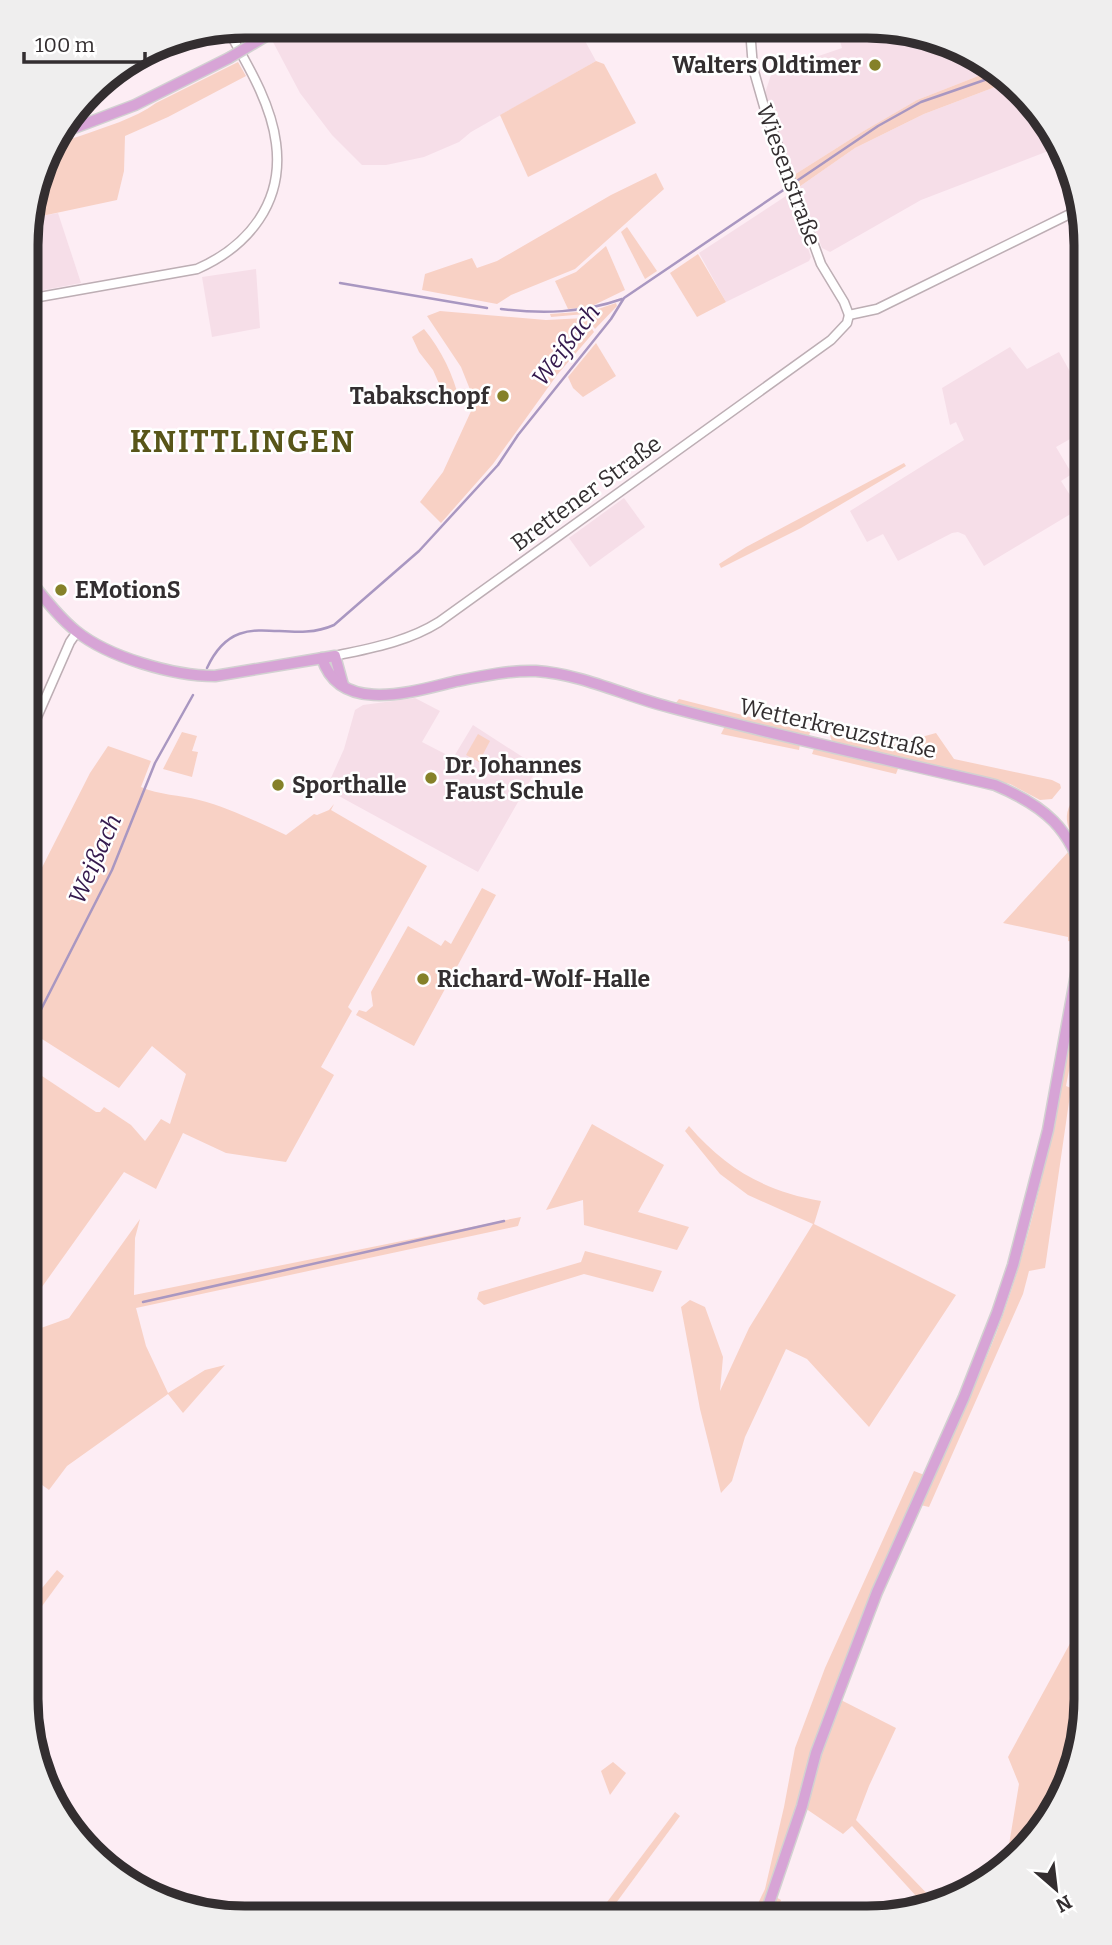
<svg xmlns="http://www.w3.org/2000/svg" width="1112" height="1945" font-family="Bitter,serif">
<rect width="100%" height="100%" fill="#fdedf4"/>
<!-- built -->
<g fill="#f6dee8">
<polygon points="246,26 270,26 244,42 235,28"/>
<polygon points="317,27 578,28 596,61 471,132 459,142 424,157 386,165 362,165 332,135 300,93 273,42 296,29 300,36"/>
<polygon points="837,30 909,30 991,71 917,100 862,132 794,175 765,93 772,72 842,48"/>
<polygon points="1011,81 1056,148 921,200 830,252 822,248 799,187 855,148 924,114"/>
<polygon points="789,194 811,257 809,261 726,302 699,253"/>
<polygon points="36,207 42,216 58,213 81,283 28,293 28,217 31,208"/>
<polygon points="256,269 260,328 212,337 202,277"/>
<polygon points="1010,347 1027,369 1059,352 1086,400 1086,430 1056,447 1072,474 1061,481 1079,509 984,566 965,535 958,532 952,533 898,561 883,534 867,542 850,511 964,440 956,422 950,425 942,388"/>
<polygon points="624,498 645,527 590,567 569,538"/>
<polygon points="415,698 440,711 422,742 453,758 473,725 538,767 478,872 326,789 344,749 355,710 363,705"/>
</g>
<!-- green -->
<g fill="#f8d1c5">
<polygon points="596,61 604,64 636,123 528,177 500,115"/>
<path d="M238,62L246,76L168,117L125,136L124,171L117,200L42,216L37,207L31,208L49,148C56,140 70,140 80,136C105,127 134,119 156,103Z"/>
<polygon points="991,71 1011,81 924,114 855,148 799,187 794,175 862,132 917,100"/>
<polygon points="656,173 664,189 575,269 511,295 497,304 422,290 425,274 472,258 477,268 497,261 611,195"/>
<polygon points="627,227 657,271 645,279 621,232"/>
<polygon points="606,246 625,290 590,307 568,309 555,281 576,272"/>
<polygon points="698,254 726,302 697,317 670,273"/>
<polygon points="616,303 617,306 595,329 585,314 551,317 550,314 592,311"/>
<polygon points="440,311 546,320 585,318 594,332 557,375 493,464 441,523 420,502 443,472 472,409 473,397 461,367 427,316"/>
<path d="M424,329C442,351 453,374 460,402L448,404L433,370L419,352L412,337Z"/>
<polygon points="596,343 616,376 583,397 573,388 568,377"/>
<polygon points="904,463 906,466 801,528 721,568 719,564 746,547"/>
<polygon points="679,699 810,732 809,736 675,704"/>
<polygon points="725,726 800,744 799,750 721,734"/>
<polygon points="182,732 197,736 192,751 198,752 192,777 163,769"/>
<polygon points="936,733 954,759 1052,780 1060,784 1061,788 1052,799 1040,800 1010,784 832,742 830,735 889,746"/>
<polygon points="478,734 490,741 479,762 466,755"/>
<path d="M108,746L151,761L141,787C159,795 180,795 199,800C230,808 257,822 286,835L314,814L317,815L329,810L334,804L331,810L427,866L348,1007L352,1011L321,1067L334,1075L286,1162L226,1153L183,1133L156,1189L124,1172L27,1308V1066L96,1112H100L104,1107L131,1125L145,1141L161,1119L170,1124L186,1074L152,1046L119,1088L31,1032L27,1035V897L90,773Z"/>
<polygon points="815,746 899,766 896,774 812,754"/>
<path d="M1074,798L1086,803V866C1079,838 1055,825 1074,798Z"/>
<path d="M1069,851C1082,880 1084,912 1078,943L1068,941V937L1003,923Z"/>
<polygon points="482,888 496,895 414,1046 356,1015 359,1010 366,1012 373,1006 371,992 408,926 441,946 445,940 451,944"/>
<path d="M1086,948L1085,989L1066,1086L1071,1088L1045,1268L1029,1271L1023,1294L929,1507L916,1504L837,1698L896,1728L869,1786L856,1820L939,1906L928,1909L852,1826L843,1834L802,1806L772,1895L781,1900L775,1918H751L765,1889L784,1807L795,1748L825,1668L914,1471L927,1476C956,1423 984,1370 1004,1312C1045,1195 1063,1070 1086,948Z"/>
<polygon points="592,1124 664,1165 638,1212 689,1227 677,1250 584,1225 583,1200 546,1210"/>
<path d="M689,1126C726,1169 765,1191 821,1201L814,1224L956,1295L869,1427L807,1359L786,1349L745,1437L732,1481L721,1493L700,1409L681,1307L690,1300L705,1307L723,1357L720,1391L749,1328L813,1224L748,1195L720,1174L685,1131Z"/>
<polygon points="521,1217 518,1226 136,1308 146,1346 168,1393 205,1370 225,1365 183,1413 168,1394 67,1466 49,1490 27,1474 27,1333 69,1318 140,1219 135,1238 134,1295"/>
<polygon points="585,1251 662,1271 653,1292 584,1274 484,1305 477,1299 479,1292 581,1262"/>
<polygon points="57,1570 64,1576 42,1606 33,1599"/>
<polygon points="1085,1616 1085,1714 1074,1770 1041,1833 1005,1869 1019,1784 1008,1757"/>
<polygon points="613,1762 626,1773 610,1795 601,1771"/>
<polygon points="675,1812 680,1816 605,1918 595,1918"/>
</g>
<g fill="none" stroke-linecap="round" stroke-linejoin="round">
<!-- stream -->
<g stroke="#a997c1" stroke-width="2.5">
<polyline points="340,283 487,308"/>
<path d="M501,309C543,314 582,313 622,299"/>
<path d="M207,668C237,603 285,647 334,625L419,551L498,465L518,435L611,319L624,298L878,126L921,102L999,75"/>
<polyline points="27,1037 112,870 155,763 193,695"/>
<polyline points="143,1302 504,1221"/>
</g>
<defs>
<g id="minor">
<polyline points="750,29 753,68 765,110 821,264 844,302 849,315"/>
<path d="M28,299L197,269C249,246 284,202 276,143C271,103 247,64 228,30"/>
<polyline points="849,315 877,309 1080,209"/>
<path d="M335,656C371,648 407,642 439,622L831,340L847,323L849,315"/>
<polyline points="27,740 70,642 77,632"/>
</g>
<g id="major">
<polyline points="61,133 135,105 229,58"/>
<path d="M28,578C43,596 57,616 76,631C108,657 173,676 215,676L335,656L343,685"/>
<path d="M322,658C340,716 415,691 457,681C482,676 511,670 536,671C582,674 625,696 669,707C777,736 886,759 995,785C1045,806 1071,828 1086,883"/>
<polyline points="764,1918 802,1806 816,1753 837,1697 877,1592 964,1397 997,1313 1013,1265 1048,1130 1086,919"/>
</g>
</defs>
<!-- minor casing -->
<use href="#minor" stroke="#bdaeb4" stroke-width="11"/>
<!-- major casing -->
<use href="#major" stroke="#d2d1d1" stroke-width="13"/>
<!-- minor -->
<use href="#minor" stroke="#fff" stroke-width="8"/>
<!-- major -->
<use href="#major" stroke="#d7a4d6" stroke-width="10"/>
<defs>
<polyline id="major-bridge" points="229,58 283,26"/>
</defs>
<!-- major-bridge casing -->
<use href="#major-bridge" stroke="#d2d1d1" stroke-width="13" stroke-linecap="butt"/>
<!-- major-bridge -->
<use href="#major-bridge" stroke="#d7a4d6" stroke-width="10"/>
</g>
<!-- markers -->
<g fill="#858129" stroke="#fff" stroke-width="2.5">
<circle cx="875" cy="65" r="7"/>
<circle cx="503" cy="396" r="7"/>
<circle cx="61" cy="590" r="7"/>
<circle cx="431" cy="778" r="7"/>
<circle cx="278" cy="785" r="7"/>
<circle cx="423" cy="979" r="7"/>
</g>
<g text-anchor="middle" stroke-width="5" stroke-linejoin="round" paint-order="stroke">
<!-- poi labels -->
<g font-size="23" font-weight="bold" fill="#332e30" stroke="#fff" text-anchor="start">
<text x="861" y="73" text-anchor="end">Walters Oldtimer</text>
<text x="489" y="404" text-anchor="end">Tabakschopf</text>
<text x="75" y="598">EMotionS</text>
<text x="445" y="773">Dr. Johannes<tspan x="445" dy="26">Faust Schule</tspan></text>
<text x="292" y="793">Sporthalle</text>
<text x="437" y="987">Richard-Wolf-Halle</text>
</g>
<!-- street labels -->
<g font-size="23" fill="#332e30" stroke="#fff">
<text transform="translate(789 175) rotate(70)" y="8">Wiesenstraße</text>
<text transform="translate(586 493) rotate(-36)" y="8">Brettener Straße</text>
<text transform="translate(838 728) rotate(13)" y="8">Wetterkreuzstraße</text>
</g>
<!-- water labels -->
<g font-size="24" font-style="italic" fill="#34194d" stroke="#fff">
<text transform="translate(566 345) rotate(-53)" y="8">Weißach</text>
<text transform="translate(95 859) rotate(-66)" y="8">Weißach</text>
</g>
<!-- district labels -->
<g font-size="30" font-weight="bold" letter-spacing="2" fill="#585519" stroke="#fff">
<text x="243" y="452">KNITTLINGEN</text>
</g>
</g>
<!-- crop -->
<path d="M0 0H1112V1945H0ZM245 38H867A207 207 0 0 1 1074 245V1699A207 207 0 0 1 867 1906H245A207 207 0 0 1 38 1699V245A207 207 0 0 1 245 38Z" fill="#efeeee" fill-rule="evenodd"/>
<path fill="none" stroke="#332e30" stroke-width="9" d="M245 38H867A207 207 0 0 1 1074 245V1699A207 207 0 0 1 867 1906H245A207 207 0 0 1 38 1699V245A207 207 0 0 1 245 38Z"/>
<!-- north arrow -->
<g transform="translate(1056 1889) rotate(152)" stroke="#ffffff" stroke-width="5" paint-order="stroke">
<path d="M0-5L12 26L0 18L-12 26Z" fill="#332e30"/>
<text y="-10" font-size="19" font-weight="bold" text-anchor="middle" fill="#332e30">N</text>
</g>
<!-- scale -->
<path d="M24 52v10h121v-10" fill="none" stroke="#332e30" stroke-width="3.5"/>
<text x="35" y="52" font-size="21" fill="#332e30" stroke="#ffffff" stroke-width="5" paint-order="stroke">100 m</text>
</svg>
